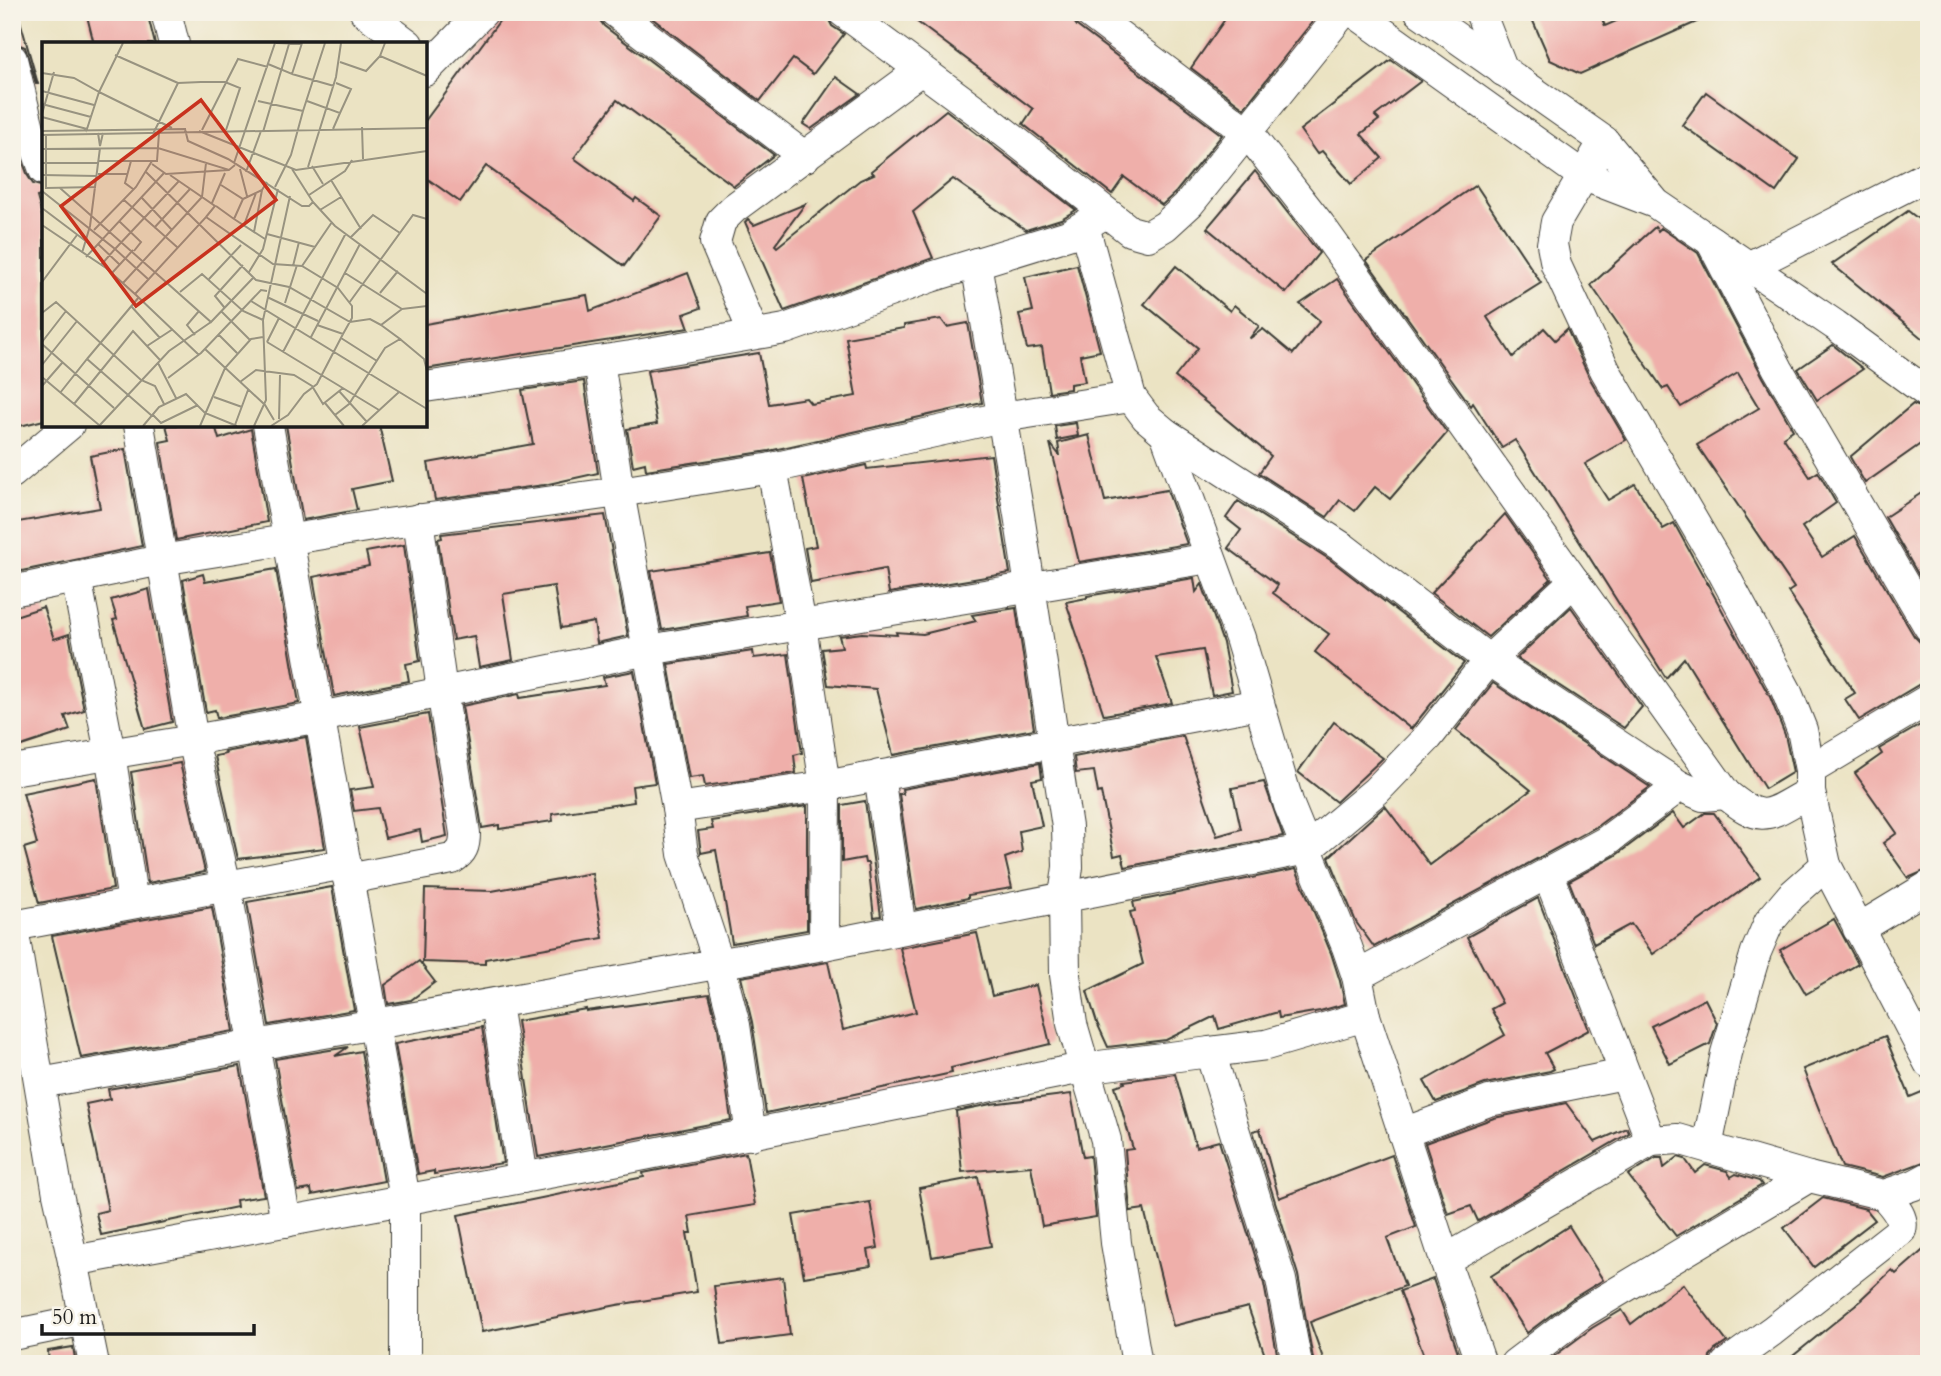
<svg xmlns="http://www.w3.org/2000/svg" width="1941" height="1376" font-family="Cardo,serif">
<rect width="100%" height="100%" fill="#f7f3e8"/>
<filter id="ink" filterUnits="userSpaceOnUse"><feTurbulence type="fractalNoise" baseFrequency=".0143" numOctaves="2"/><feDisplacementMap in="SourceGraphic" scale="14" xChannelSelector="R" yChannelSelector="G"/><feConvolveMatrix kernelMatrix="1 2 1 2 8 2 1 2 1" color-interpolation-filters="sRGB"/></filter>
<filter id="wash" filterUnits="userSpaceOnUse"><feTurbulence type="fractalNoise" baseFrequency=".00686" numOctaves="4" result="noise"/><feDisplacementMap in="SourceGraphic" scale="28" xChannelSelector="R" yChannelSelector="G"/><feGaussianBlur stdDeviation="1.57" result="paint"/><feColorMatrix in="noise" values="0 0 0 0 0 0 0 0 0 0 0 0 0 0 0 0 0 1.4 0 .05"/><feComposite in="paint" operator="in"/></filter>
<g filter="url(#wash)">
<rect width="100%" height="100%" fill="#ebe3c3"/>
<g id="blocks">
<!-- building -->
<g fill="#efafaa">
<polygon points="86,12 147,12 155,44 94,44"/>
<polygon points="506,12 598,12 599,19 604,26 774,155 734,186 617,100 574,158 634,201 636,198 661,216 624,266 486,166 460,202 425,177 425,121"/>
<polygon points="644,12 825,12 832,26 844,34 813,74 793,59 760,101"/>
<polygon points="904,12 1071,12 1072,19 1077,26 1222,135 1176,192 1162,205 1124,177 1112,194 1023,124 1033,109"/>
<polygon points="1230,12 1320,12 1244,108 1191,68"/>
<polygon points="1529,12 1599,12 1605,26 1637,12 1719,12 1580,74 1550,60"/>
<polygon points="19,17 38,84 36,84 25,47 12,42 12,18"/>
<polygon points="1391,60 1421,81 1375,116 1379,120 1361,134 1382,158 1351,184 1322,151 1317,154 1300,130"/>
<polygon points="836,77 860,94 811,129 803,124"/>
<polygon points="1706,92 1799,159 1776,192 1682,125"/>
<polygon points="946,110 1076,210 1061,219 1026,230 953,179 913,212 933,258 784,311 745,222 748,219 754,225 805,204 775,245 777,247 860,180 874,174 871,171"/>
<polygon points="12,133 28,176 33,184 44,187 44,195 37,197 44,223 44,420 16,427 12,412"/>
<polygon points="1255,171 1319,253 1286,293 1207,228"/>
<polygon points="1476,185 1541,283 1487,317 1513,357 1544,328 1555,340 1567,329 1590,379 1626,440 1585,464 1608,500 1635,484 1663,529 1674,523 1770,697 1785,735 1793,772 1765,789 1684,658 1666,678 1515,440 1502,448 1473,403 1471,406 1366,260"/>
<polygon points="1908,211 1929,227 1929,344 1832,264"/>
<polygon points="1655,227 1658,231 1661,228 1698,253 1763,377 1793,430 1783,437 1810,477 1818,472 1836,503 1802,527 1822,557 1855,536 1914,636 1920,642 1929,644 1929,682 1920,684 1859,720 1845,699 1855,693 1788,592 1794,588 1697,445 1759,408 1738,373 1681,407 1668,387 1663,389 1591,285"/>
<polygon points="1077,265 1100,351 1080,355 1085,382 1070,384 1070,389 1049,392 1042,347 1027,349 1019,314 1033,311 1025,277"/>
<polygon points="1176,266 1230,311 1234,305 1259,326 1249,339 1263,329 1293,354 1320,321 1300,304 1337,279 1447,433 1390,499 1375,487 1355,511 1340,500 1327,517 1259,473 1271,456 1175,377 1198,348 1144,304"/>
<polygon points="688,273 701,308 684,314 689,328 425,369 425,324 587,295 590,311"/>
<polygon points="941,319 947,327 968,323 982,403 769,451 646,470 645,463 633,466 627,429 657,424 647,371 759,353 769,404 806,398 811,404 856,396 846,338 904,328 904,325"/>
<polygon points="1833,345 1863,369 1817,400 1798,369"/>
<polygon points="584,381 598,473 544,485 435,500 428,463 533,444 522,390"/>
<polygon points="1913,404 1929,411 1929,438 1865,483 1850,457"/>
<polygon points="1076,423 1078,436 1057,440 1055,426"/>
<polygon points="166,425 215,425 219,439 251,429 267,522 176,540 160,442 170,440"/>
<polygon points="286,425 379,425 392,481 352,489 357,510 303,520"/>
<polygon points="1089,435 1105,501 1167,490 1187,544 1079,562 1050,443 1060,456 1058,443"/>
<polygon points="125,449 142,546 12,573 12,523 100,508 90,456"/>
<polygon points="991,455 1010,573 889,593 885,569 811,583 805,548 816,546 803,479 866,465 867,469"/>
<polygon points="1929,488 1929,586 1926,588 1885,517"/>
<polygon points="1238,501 1332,561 1464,663 1411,729 1315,652 1329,634 1273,593 1278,585 1228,548 1241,530 1226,518"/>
<polygon points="1505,514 1551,579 1488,637 1431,593"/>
<polygon points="605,515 628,636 597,643 594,622 561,628 554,586 503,594 513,660 479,667 474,636 453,640 438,539 442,538 441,534"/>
<polygon points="404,545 420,661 406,664 409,681 334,696 313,577 369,566 366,552"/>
<polygon points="770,553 779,601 745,606 747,616 662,630 651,571"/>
<polygon points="276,569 299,703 217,718 215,710 206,712 183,580 203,574 205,582"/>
<polygon points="1194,578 1196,592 1202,584 1223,643 1232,691 1212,695 1203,650 1156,657 1172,703 1104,715 1066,602 1087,598 1087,596"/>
<polygon points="149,589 172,722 145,729 113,620 117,619 111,600"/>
<polygon points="43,607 54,639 69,634 84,710 65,716 70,730 12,749 12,617"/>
<polygon points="1571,607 1642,707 1624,728 1517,658"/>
<polygon points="1016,608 1034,729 893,755 876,689 828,685 822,649 842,647 839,636 862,633 897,635 896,632 923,634 976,621 972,615"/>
<polygon points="753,651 754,658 788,654 802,753 794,755 796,773 705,786 703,776 689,778 668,664"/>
<polygon points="634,671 655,783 632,786 634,802 552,814 553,821 499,829 499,825 482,828 462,706 519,694 520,698 605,685 603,677"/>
<polygon points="1493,683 1650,787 1596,827 1374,947 1356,922 1329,857 1385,806 1430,865 1531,790 1456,730"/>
<polygon points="428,714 447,836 422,842 420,830 385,838 378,808 354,811 350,790 374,787 360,727"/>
<polygon points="1929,720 1929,869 1908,878 1883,843 1897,833 1855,773 1882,754 1879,749"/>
<polygon points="1334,722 1383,758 1336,802 1298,772"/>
<polygon points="1183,736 1217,836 1241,829 1232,788 1264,782 1283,836 1125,867 1122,854 1114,856 1101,792 1098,793 1094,771 1076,773 1074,757"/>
<polygon points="306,737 325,848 238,859 215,756 226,754 225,752"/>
<polygon points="180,763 205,872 148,883 131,772"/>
<polygon points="1040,763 1042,778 1032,780 1042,826 1019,831 1022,852 1005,858 1012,888 968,895 968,898 916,909 899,794 903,794 902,789"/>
<polygon points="96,778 113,889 39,903 24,848 37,844 23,793"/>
<polygon points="865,801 881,916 874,917 868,863 865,863 864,858 842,862 842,805"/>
<polygon points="807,806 807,930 732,943 716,850 701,853 698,831 713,829 711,821"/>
<polygon points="1673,813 1684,828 1705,813 1714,813 1760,877 1653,954 1631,924 1594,944 1569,881 1615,856"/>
<polygon points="1296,869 1331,953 1340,981 1345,1004 1320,1011 1279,1018 1278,1012 1219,1029 1215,1016 1166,1040 1108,1047 1097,1023 1087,991 1143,964 1130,912 1135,911 1133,902"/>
<polygon points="592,873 603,938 485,959 485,964 423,962 425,889 492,891"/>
<polygon points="332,887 354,1010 269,1025 247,902"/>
<polygon points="1538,898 1589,1030 1545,1053 1554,1069 1550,1071 1485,1084 1436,1102 1424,1081 1505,1035 1491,1009 1502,1003 1467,937"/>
<polygon points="212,907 234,1031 81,1058 52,936"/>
<polygon points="1834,919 1858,964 1806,994 1780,950"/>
<polygon points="977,933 992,996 1036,985 1050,1044 951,1068 952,1073 766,1113 752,1022 741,977 828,962 843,1030 916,1012 900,948"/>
<polygon points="419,961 435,982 411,1000 388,1004 385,985"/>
<polygon points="709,994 718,1028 731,1120 538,1157 517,1021 586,1009 586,1011"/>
<polygon points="1705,999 1717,1023 1710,1044 1670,1064 1651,1026"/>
<polygon points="482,1027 503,1163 434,1174 434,1171 418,1174 395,1044"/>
<polygon points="1885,1036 1910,1097 1929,1089 1929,1160 1883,1177 1842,1167 1803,1069"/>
<polygon points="348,1047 335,1056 361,1051 384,1181 312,1195 311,1189 298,1191 275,1059"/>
<polygon points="240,1066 264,1196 236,1200 237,1207 101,1235 96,1213 108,1210 86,1104 110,1099 108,1089"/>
<polygon points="1175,1074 1196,1147 1219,1141 1264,1284 1279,1364 1268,1364 1248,1307 1173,1326 1144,1209 1130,1211 1125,1150 1133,1149 1115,1086 1125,1083 1124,1081"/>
<polygon points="1071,1094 1083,1157 1090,1156 1096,1217 1042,1226 1031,1166 962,1172 956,1111 991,1104"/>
<polygon points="1566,1103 1595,1142 1627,1128 1629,1133 1478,1221 1471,1206 1448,1214 1425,1143 1494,1118"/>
<polygon points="1260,1129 1279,1198 1392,1155 1416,1227 1387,1238 1405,1286 1310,1322 1325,1364 1314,1364 1298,1275 1253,1131"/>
<polygon points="746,1153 755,1205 689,1216 692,1233 687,1233 697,1292 617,1305 482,1332 458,1215 644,1177 643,1173"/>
<polygon points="1678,1157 1685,1159 1695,1173 1705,1165 1727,1171 1731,1177 1736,1174 1759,1181 1762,1185 1676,1236 1628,1175 1656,1158 1662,1158 1664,1168"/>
<polygon points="978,1177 991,1246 932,1257 919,1188"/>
<polygon points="1823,1198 1866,1209 1875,1220 1814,1267 1784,1228"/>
<polygon points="870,1202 878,1248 868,1250 871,1266 804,1277 793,1215"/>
<polygon points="1569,1226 1603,1280 1572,1299 1527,1333 1491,1276"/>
<polygon points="1929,1245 1929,1364 1783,1364 1862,1300 1861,1299 1892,1270 1896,1274"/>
<polygon points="783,1277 790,1335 722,1344 714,1286"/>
<polygon points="1433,1279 1462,1364 1427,1364 1400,1291"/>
<polygon points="1683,1284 1727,1342 1715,1350 1710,1356 1709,1364 1545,1363 1592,1328 1622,1310 1631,1324"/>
<polygon points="73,1347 76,1364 49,1364 48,1351"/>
</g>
</g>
</g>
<g filter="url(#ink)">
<use href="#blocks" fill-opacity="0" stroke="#3b3a35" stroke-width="2"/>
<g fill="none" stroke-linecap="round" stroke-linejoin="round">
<defs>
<g id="minor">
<polyline points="166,12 174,44"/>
<polyline points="365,12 408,44"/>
<polyline points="615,12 805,157"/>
<polyline points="843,12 985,117 1130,231 1148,236 1165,226 1189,204 1343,12"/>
<path d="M1088,12L1247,132L1320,225L1726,794C1765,827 1770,813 1810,792"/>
<polyline points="1354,12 1582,175 1655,203 1835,325 1929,394"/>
<polyline points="1420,12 1604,141 1653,200"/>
<polyline points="1480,12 1503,71"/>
<polyline points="12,59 29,128 44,170"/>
<polyline points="425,71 483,12"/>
<polyline points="1604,141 1556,222 1552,244 1556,265 1605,370 1721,569 1786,690 1802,730 1810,770 1810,792 1826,865 1929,1063"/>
<polyline points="1084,226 1131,397 1146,417 1165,433 1342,547 1489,660 1680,786 1703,796 1726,794"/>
<polyline points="1711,241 1778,369 1929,627"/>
<polyline points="976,263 1019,515 1067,827 1068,867 1064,897 1065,975 1072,1024 1106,1140 1116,1243 1137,1364"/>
<polyline points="1750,266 1929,175"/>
<polyline points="754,334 715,242 721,221 734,208 921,70"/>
<polyline points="599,361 619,492 677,808 683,854 719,964 735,1025 751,1135"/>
<polyline points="425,387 631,356 785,329 931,277 1068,235 1106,213"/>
<polyline points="268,425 405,1199 405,1364"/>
<polyline points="1165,433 1240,638 1289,805 1347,947 1357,976 1365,1016 1266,1045 1210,1052"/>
<polyline points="772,468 801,625 825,786 824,945"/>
<polyline points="12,473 69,425"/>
<polyline points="76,577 110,753 133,903"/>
<polyline points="12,591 161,560 379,525 619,492 772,468 1002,417 1131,397"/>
<polyline points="12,770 193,740 139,425"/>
<polyline points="1810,770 1929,699"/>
<polyline points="879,775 901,929"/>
<polyline points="677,808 825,786 1259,704"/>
<polyline points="1548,874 1651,1141 1678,1139 1809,1177 1884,1195 1914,1185 1929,1177"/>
<path d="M348,879L452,859C463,852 465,846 465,833L442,691L418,519"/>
<polyline points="12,922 58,1194 73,1261 619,1160 1083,1068 1210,1052 1281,1280 1297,1364"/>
<polyline points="13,926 345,864"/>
<polyline points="1858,929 1929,886"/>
<polyline points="1357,976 1605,842 1680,786"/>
<polyline points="496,1003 523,1178"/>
<polyline points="1365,1016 1445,1260"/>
<polyline points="40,1083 824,945 1307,849 1376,791 1428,737 1489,660 1574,581"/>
<polyline points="1403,1133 1489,1101 1624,1074"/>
<polyline points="1707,1147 1726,1053 1756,952 1769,922 1791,896 1826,865"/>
<polyline points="286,1222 226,886 193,740 320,717 648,650 1210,558"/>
<polyline points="73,1261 94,1364"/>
<polyline points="12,1335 85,1320"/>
<polyline points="1481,1364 1445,1260 1651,1141"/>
<polyline points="1515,1364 1582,1313 1809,1177"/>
<path d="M1726,1364L1772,1331L1901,1230C1905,1216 1892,1205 1884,1195"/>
</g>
</defs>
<!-- minor casing -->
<use href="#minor" stroke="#3b3a35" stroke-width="32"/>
<!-- minor -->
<use href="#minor" stroke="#fff" stroke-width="30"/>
</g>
</g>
<!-- overview -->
<g transform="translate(42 42)">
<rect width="385" height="385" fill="#ebe3c3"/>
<path fill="none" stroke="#989380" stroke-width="2" d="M81,1L57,50L130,86M234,1L260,2M343,1L338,14L385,34M73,13L136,41M298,20L324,29L338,14M226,22L250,32L260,1M0,31L32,36L57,50L44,90M250,32L292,44M294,41L309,47L298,71M0,49L52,63M216,59L261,69L249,113L233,145M265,59L298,71L291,87M0,62L49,75M261,69L283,1M0,72L12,30M0,75L45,87M320,85L321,117M143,87L146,99L186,117L260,164H267L271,160L250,127M160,88L196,17L226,25M0,89L144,87M157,89L254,128L385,109M221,90L247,2M56,91L58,104L61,91M111,92L136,41L159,40H183L198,46L184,88M0,93L385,86M4,93V146L54,145M0,107L116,106L187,128L193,123M57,119H115L117,91M89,119L83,141L91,147M0,121H57M192,121L233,1M110,122L124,132L187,128M270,124L281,142M266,125L294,35L299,1M198,127L205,154M104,130L214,238L247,245L308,280L328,277L339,283L360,267M204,130L219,89M56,132H86M0,133L55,134M128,133L173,164L164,175M289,138L319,187M179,143L201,157L220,148L225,140M18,146L169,280L211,236M0,149L73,207L59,223M267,153L303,129L310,118M100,156L130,188M201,157L192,177L223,197M82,158L135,205M271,160L293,184L385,252M170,161L183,131M174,164L192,177M0,166L45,200M278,168L299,155M77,179L99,200L92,209M0,183L64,226L93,252L164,175L231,222L260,224L296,246L310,264V276L301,292L275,283M202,183L214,151M112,186L148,147M52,188L94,145L110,119M212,190L220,148M225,192L273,205M309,195L331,173L358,191M56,202L77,222M40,211L48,184L58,106M44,215L122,131M251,224L257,200M260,224L290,180M207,230L221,207L236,147M70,231L91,208M303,231L360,267L385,264M106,237L73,207L137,139M167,237L199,203M0,240L35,193M81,241L160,155L164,121M138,250L160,232L201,269L221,278M338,251L356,229M93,252L157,313M225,255L276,279M209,259L385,367M243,261L255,223M307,261L371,173L385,177M89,264L118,296M182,265L173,254L201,223M179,269L208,298M0,271L14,260L99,338L113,344L122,362M153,293L145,283L157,269M177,293L195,311M269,295L318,202M299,296L335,319M358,297L382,317L385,329M0,300L24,269M225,300L337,368M225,300L237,276M0,302L72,366M105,304L131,287M163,307L223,363L232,378M241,310L304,191M45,317L97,255M116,321L134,356M0,323L35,279M0,335L57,383M126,336L159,311L219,248L225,249M198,340L214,328L252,333L270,344L281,362L301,346M0,344L20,321M297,349L325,380M18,351L45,317L109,373M172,355L200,365M283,361L302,384M32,362L91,289L118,318M110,372L119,381L156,363M293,373L307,362L343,306L358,297L339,283M237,377L238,333M193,383L206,348M57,384L127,309L169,280M101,384L117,365L144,352L163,371L195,384M158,384L183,326L209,297L221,295M212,384L224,358L221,278L248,154M229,384L246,373L262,352L275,342L301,292M320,384L357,350"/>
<path fill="#c8321e" fill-opacity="0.15" stroke="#c8321e" stroke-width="3.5" d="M159,58L234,158L94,264L19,164Z"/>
<rect width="385" height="385" fill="none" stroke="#1c1c1c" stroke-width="3.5"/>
</g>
<!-- margin -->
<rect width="1941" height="1376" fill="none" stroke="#f7f3e8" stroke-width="42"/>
<!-- scale -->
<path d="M42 1324v10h212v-10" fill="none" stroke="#1c1c1c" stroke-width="3.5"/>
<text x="52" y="1324" font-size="21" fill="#1c1c1c" stroke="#f7f3e8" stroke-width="5" paint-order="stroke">50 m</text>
</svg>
